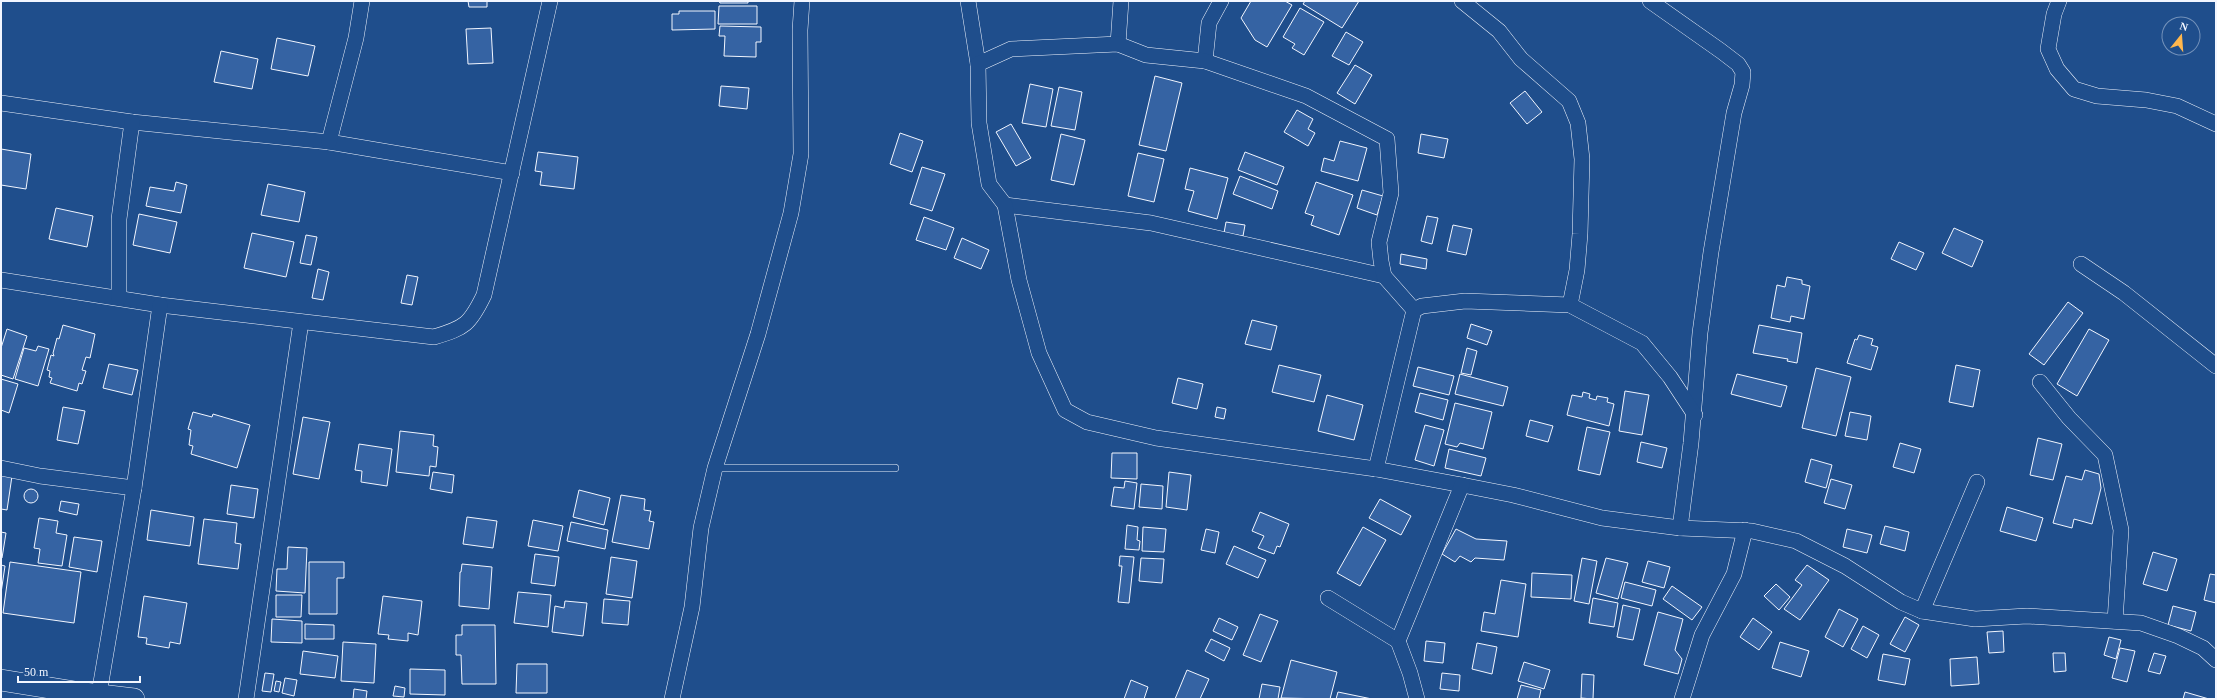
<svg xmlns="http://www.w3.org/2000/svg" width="2217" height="700" font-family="'Times New Roman',serif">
<rect width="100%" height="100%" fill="#1f4e8c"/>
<!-- building -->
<g fill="#3563a3" stroke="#f2f6ff">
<polygon points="468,1 487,1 487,7 469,7"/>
<polygon points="719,1 748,1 748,3 720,3"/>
<polygon points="1251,1 1285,1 1292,5 1267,47 1255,40 1241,18"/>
<polygon points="1305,1 1359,1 1342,28 1303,4"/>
<polygon points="719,6 757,6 757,24 718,24"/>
<polygon points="1300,8 1324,22 1304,55 1292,48 1295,44 1283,37"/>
<polygon points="679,11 715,11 715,29 672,30 672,14 679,14"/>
<polygon points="720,26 761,27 761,42 756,42 756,57 724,56 725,36 719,36"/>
<polygon points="491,28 493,63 468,64 466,29"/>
<polygon points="1346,32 1363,42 1349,65 1332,56"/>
<polygon points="277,38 315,46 308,76 271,69"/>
<polygon points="221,51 258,59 252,89 214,82"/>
<polygon points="1355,65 1372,75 1355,104 1337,93"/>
<polygon points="1155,76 1182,83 1166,151 1139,145"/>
<polygon points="1030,84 1053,89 1046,127 1022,123"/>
<polygon points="721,86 749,88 747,109 719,106"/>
<polygon points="1059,87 1082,92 1075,130 1051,126"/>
<polygon points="1525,91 1542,112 1527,124 1510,103"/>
<polygon points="1297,110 1313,119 1308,129 1315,133 1308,146 1284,132"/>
<polygon points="1011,124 1031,158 1016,166 996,132"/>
<polygon points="900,133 923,141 912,172 890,164"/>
<polygon points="1061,134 1085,140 1074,185 1051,180"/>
<polygon points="1421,134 1448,139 1444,158 1418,153"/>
<polygon points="1340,141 1367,148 1358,181 1321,171 1324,158 1334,161"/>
<polygon points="1,149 31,154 26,189 1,185"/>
<polygon points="538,152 578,157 574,189 540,185 542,172 535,171"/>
<polygon points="1245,152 1284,167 1277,185 1238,170"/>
<polygon points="1138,153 1164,159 1154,202 1128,196"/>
<polygon points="922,167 945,174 932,211 910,204"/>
<polygon points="1190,168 1228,178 1217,219 1188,211 1194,191 1185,189"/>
<polygon points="1240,176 1278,191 1272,209 1233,194"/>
<polygon points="176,182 187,185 181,213 146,206 150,187 174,191"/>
<polygon points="1316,182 1353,195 1339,235 1311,225 1314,216 1305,213"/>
<polygon points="268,184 305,192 299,222 261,215"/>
<polygon points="1362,190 1383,196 1377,215 1357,208"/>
<polygon points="56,208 93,216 87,247 49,239"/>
<polygon points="139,214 177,222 170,253 133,245"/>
<polygon points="1427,216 1438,218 1432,244 1421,241"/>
<polygon points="924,217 954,228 946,250 916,240"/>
<polygon points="1226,222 1245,225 1243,236 1224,233"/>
<polygon points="1453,225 1472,229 1466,255 1447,251"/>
<polygon points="1954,228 1983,241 1972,267 1942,253"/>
<polygon points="252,233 294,242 286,277 244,268"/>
<polygon points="306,235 317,237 311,265 300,263"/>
<polygon points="962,238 989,250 981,269 954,258"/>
<polygon points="1899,242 1924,253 1916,270 1891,259"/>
<polygon points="1401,254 1427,259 1426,269 1400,264"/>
<polygon points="318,269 329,272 323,300 312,298"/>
<polygon points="407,275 418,277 412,305 401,303"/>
<polygon points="1787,277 1802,280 1802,284 1810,286 1804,319 1791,316 1790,322 1771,318 1777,285 1785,287"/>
<polygon points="2068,302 2083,313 2044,365 2029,354"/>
<polygon points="1252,320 1277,326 1271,350 1245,344"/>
<polygon points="1471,324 1492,331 1487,345 1467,338"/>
<polygon points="63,325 95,334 90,358 86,357 82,370 86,371 82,384 79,383 77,391 50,383 52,378 49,377 50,371 47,370 51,355 54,356 53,353 57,338 59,339"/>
<polygon points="1759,325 1802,333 1797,363 1787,361 1788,359 1753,353"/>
<polygon points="7,329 27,336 13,379 1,375 1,348"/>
<polygon points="2089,329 2109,340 2077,396 2057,384"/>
<polygon points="1859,335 1873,339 1871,345 1878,347 1871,370 1847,363 1855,339 1857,340"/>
<polygon points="38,346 49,349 38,386 15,379 24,348 36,351"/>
<polygon points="1467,348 1477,351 1471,375 1461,373"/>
<polygon points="109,364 138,370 132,395 103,388"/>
<polygon points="1279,365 1321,375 1314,402 1272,392"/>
<polygon points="1956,365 1980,370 1973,407 1949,402"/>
<polygon points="1418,367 1454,376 1449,395 1413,386"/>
<polygon points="1816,368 1851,377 1836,436 1802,428"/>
<polygon points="1460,374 1508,387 1503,406 1455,394"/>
<polygon points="1737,374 1787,386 1781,407 1731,394"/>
<polygon points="1178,378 1203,384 1197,409 1172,403"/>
<polygon points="1,379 18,384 9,413 1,410"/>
<polygon points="1625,391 1649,395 1642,435 1619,431"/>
<polygon points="1583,392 1590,394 1589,398 1596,400 1597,396 1608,398 1607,402 1614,404 1609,426 1567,415 1572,395 1582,397"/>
<polygon points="1420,393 1448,400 1443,420 1415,412"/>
<polygon points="1327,395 1363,405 1354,440 1318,431"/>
<polygon points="1455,403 1492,412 1483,449 1460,443 1457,447 1445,444"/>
<polygon points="63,407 85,411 78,444 57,440"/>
<polygon points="1217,407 1226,409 1224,419 1215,417"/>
<polygon points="193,412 212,417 213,414 250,425 237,468 191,454 193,446 189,445 191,430 188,429"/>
<polygon points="1850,412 1871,416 1867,440 1845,436"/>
<polygon points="303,417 330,422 319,479 293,474"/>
<polygon points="1530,420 1553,426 1548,442 1526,436"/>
<polygon points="1425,425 1444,430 1434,466 1415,460"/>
<polygon points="1587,427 1610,432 1600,475 1578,470"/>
<polygon points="400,431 434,435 433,446 438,447 436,467 430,466 429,476 396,472"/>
<polygon points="2038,438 2062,444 2053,480 2030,475"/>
<polygon points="1641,442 1667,448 1662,468 1637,462"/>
<polygon points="1900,443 1921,449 1914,473 1893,467"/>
<polygon points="359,444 392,449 387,486 361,482 362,471 355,470"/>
<polygon points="1449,449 1486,458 1481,476 1445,468"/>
<polygon points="1112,453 1137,453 1137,479 1111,478"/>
<polygon points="1811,459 1832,465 1826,488 1805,482"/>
<polygon points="2085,470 2099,474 2101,488 2092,524 2074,519 2072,528 2053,523 2066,476 2082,480"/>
<polygon points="433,472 454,475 452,493 430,489"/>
<polygon points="1169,472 1191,475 1187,510 1166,507"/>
<polygon points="1,474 12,476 7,510 1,509"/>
<polygon points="1831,479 1852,485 1845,509 1824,503"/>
<polygon points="1125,481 1137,483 1134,509 1111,506 1114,487 1124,488"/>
<polygon points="1141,484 1163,486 1162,509 1139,507"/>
<polygon points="231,485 258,489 254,518 227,514"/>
<circle cx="31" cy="496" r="7"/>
<polygon points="579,490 610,498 604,525 573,517"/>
<polygon points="621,495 645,499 644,510 651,511 649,521 654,522 649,549 612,542"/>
<polygon points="1380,499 1411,516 1401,535 1369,518"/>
<polygon points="61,501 79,504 77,515 59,511"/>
<polygon points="2007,507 2043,518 2036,541 2000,531"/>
<polygon points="151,510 194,517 190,546 147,540"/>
<polygon points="1260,512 1289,524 1280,547 1277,546 1274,554 1258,548 1264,536 1252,531"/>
<polygon points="467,517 497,521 493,548 463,544"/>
<polygon points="39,518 58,521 56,533 67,535 62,566 38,563 40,549 34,548"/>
<polygon points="204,519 237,523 235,543 241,544 238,569 198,564"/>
<polygon points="533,520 563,526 558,551 528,546"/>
<polygon points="571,522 608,530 605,549 567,541"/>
<polygon points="1127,525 1138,527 1137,540 1140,541 1139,550 1125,549"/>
<polygon points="1885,526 1909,532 1905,551 1880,544"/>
<polygon points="1143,527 1166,529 1164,552 1142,551"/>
<polygon points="1363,527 1386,540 1360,586 1337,573"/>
<polygon points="1206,529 1219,532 1215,553 1201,550"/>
<polygon points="1456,529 1476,539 1507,541 1504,560 1475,558 1471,562 1460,556 1455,562 1442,554"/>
<polygon points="1847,529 1872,535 1867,553 1843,547"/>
<polygon points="1,532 6,533 2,558 1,558"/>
<polygon points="74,537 102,541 97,572 69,567"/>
<polygon points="1234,546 1266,560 1258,578 1226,564"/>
<polygon points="288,547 307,548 305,593 276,591 277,569 287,569"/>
<polygon points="2153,552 2177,559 2167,591 2143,584"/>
<polygon points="535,554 559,557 555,586 531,583"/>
<polygon points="1120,556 1134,557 1129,603 1118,602 1122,566 1119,566"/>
<polygon points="611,557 637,561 632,598 606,594"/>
<polygon points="1141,558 1164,559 1162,583 1139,581"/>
<polygon points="1582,558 1597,561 1589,604 1574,601"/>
<polygon points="1606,558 1628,563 1618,599 1596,593"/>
<polygon points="1648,561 1670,567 1664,588 1642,582"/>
<polygon points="10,562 81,572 74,623 3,613"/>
<polygon points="309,562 344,562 344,578 337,578 337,614 309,614"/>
<polygon points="462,564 492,567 489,609 459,606 460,572 461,572"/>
<polygon points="1,565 5,566 1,593"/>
<polygon points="1807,565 1829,580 1800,620 1784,609 1802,585 1795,580"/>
<polygon points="1532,573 1572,575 1571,599 1531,597"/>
<polygon points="2210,574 2216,575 2216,603 2204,600"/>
<polygon points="1501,580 1526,584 1518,637 1481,631 1484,612 1495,614"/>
<polygon points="1625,582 1656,590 1652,606 1621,598"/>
<polygon points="1776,584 1790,597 1779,610 1764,596"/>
<polygon points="1672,586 1702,607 1692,620 1663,599"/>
<polygon points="518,592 551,595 548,627 514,623"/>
<polygon points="276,595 302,595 301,617 276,617"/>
<polygon points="144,596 187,603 180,644 170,642 169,648 146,644 147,638 138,637"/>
<polygon points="383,596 422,601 418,635 408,633 408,641 388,639 389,635 378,634"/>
<polygon points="1593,598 1618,603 1614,627 1589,623"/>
<polygon points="604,599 630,601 628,625 602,623"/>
<polygon points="565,601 587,603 583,636 552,632 555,606 564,608"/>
<polygon points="1623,605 1640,609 1633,640 1617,637"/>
<polygon points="2173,606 2196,612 2191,631 2168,625"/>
<polygon points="1839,609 1858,619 1843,647 1825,637"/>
<polygon points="1658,612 1683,619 1675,650 1682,659 1678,674 1644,665"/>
<polygon points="1260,614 1278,621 1261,662 1243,655"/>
<polygon points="1905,617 1919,625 1905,652 1890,644"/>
<polygon points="1219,618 1238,627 1232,640 1213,631"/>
<polygon points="1753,618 1772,632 1759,650 1740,637"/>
<polygon points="272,619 302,621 302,643 271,642"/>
<polygon points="305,624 334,625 334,639 305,639"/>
<polygon points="462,625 495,625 496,684 462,684 461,655 456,655 456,635 462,635"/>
<polygon points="1863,626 1879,635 1867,658 1851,649"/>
<polygon points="2003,631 2004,652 1989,653 1987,632"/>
<polygon points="2109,637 2121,640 2116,659 2104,655"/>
<polygon points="1211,639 1230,648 1224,661 1205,651"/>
<polygon points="1426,641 1445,643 1443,663 1424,661"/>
<polygon points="343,642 376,644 374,683 341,681"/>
<polygon points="1780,642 1809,651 1801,677 1772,668"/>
<polygon points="1477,643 1497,647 1492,674 1472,669"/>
<polygon points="2120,648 2135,651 2127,682 2112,678"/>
<polygon points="303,651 338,656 335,678 300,674"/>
<polygon points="2053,653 2065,653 2066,671 2054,672"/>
<polygon points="2154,653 2166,656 2160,674 2148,671"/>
<polygon points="1883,654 1910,659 1905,685 1878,680"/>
<polygon points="1977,657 1979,684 1951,686 1950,659"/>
<polygon points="1291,660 1337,672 1330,699 1281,698"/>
<polygon points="1524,662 1550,670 1544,689 1518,681"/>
<polygon points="517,664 547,664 547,693 516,693"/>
<polygon points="410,669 445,670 445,695 410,694"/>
<polygon points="1187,670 1209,679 1200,699 1175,699"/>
<polygon points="265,673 274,674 271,692 262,691"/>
<polygon points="1442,673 1460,675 1459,691 1440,689"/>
<polygon points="1582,674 1594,675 1593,699 1581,698"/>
<polygon points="285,678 297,680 294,696 282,693"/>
<polygon points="1131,680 1148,687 1144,699 1124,699"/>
<polygon points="276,681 281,682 279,692 274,691"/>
<polygon points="1262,684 1280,687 1278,699 1259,699"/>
<polygon points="1521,685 1541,690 1539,699 1517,699"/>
<polygon points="395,686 405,688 404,697 393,696"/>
<polygon points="354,689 367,691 366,699 353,699"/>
<polygon points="1338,692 1372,699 1336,699"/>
<polygon points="2185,692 2209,699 2183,699"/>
</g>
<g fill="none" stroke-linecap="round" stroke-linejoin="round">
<defs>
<polyline id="lane" points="715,468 895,468"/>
<g id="street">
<polyline points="968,1 978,64"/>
<polyline points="1462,1 1499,31 1521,59 1569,101 1578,123 1582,159 1580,234 1577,270 1570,305"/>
<polyline points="1650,1 1721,51 1738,64 1743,72 1742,85 1734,113 1711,252 1700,333 1691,443 1680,528"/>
<polyline points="2059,1 2054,14 2048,49 2057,69 2074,89 2097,96 2146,100 2177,106 2216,124"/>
<polyline points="1118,44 1121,1"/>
<polyline points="1205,61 1209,23 1221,1"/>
<polyline points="1,103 132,122 329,142 512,173"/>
<polyline points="329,142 356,38 362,1"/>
<polyline points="1005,205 1151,223 1384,276"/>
<polyline points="2081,264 2124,293 2216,366"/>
<path d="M1,280L160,305L434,337C465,328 470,324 484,295L550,1"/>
<polyline points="119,298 119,219 132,122"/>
<polyline points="1414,310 1384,276 1381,261 1379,242 1391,193 1387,139 1306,96 1205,61 1146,55 1118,44 1011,49 978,64 979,123 989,184 1005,205 1019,280 1039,353 1065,410 1087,422 1156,438 1376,469 1462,485 1513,495 1602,518 1680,528 1752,531 1796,541 1845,566 1901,602 1922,611 1975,619 2027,616 2141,623 2178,636 2203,648 2216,660"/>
<polyline points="2040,382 2069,418 2105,455 2121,530 2115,621"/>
<polyline points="1,468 40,476 134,488"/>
<polyline points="1376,469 1414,310 1422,306 1465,301 1570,305 1642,343 1670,377 1695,415"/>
<polyline points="1328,598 1398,641 1410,673 1417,699"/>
<polyline points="1922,611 1977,482"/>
<polyline points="1398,641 1462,485"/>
<polyline points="99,694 134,488 160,305"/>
<polyline points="246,699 301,322"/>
<polyline points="672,699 692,607 701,528 715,468 758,334 791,213 801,154 800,30 802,1"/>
<polyline points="1682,699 1702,635 1734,574 1745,530"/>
</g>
<polyline id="secondary" points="1,680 75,692 134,699"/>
</defs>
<!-- lane casing -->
<use href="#lane" stroke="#f2f6ff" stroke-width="8"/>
<!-- street casing -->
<use href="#street" stroke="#f2f6ff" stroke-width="16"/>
<!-- secondary casing -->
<use href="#secondary" stroke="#f2f6ff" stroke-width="22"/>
<!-- lane -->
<use href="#lane" stroke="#1f4e8c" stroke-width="7"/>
<!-- street -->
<use href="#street" stroke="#1f4e8c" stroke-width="15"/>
<!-- secondary -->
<use href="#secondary" stroke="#1f4e8c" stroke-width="21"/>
</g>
<!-- border -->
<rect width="2217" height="700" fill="none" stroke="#f2f6ff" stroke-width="4"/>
<!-- north arrow -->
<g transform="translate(2181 36) rotate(17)"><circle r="19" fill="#1f4e8c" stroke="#7391ba"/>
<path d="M0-3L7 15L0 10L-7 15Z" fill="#ffb74d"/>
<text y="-6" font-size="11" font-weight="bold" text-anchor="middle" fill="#f2f6ff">N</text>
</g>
<!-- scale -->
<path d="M18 676v6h122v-6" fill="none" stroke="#f2f6ff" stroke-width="2"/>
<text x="24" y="676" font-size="12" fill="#f2f6ff" stroke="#1f4e8c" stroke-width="3" paint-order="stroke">50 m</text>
</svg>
